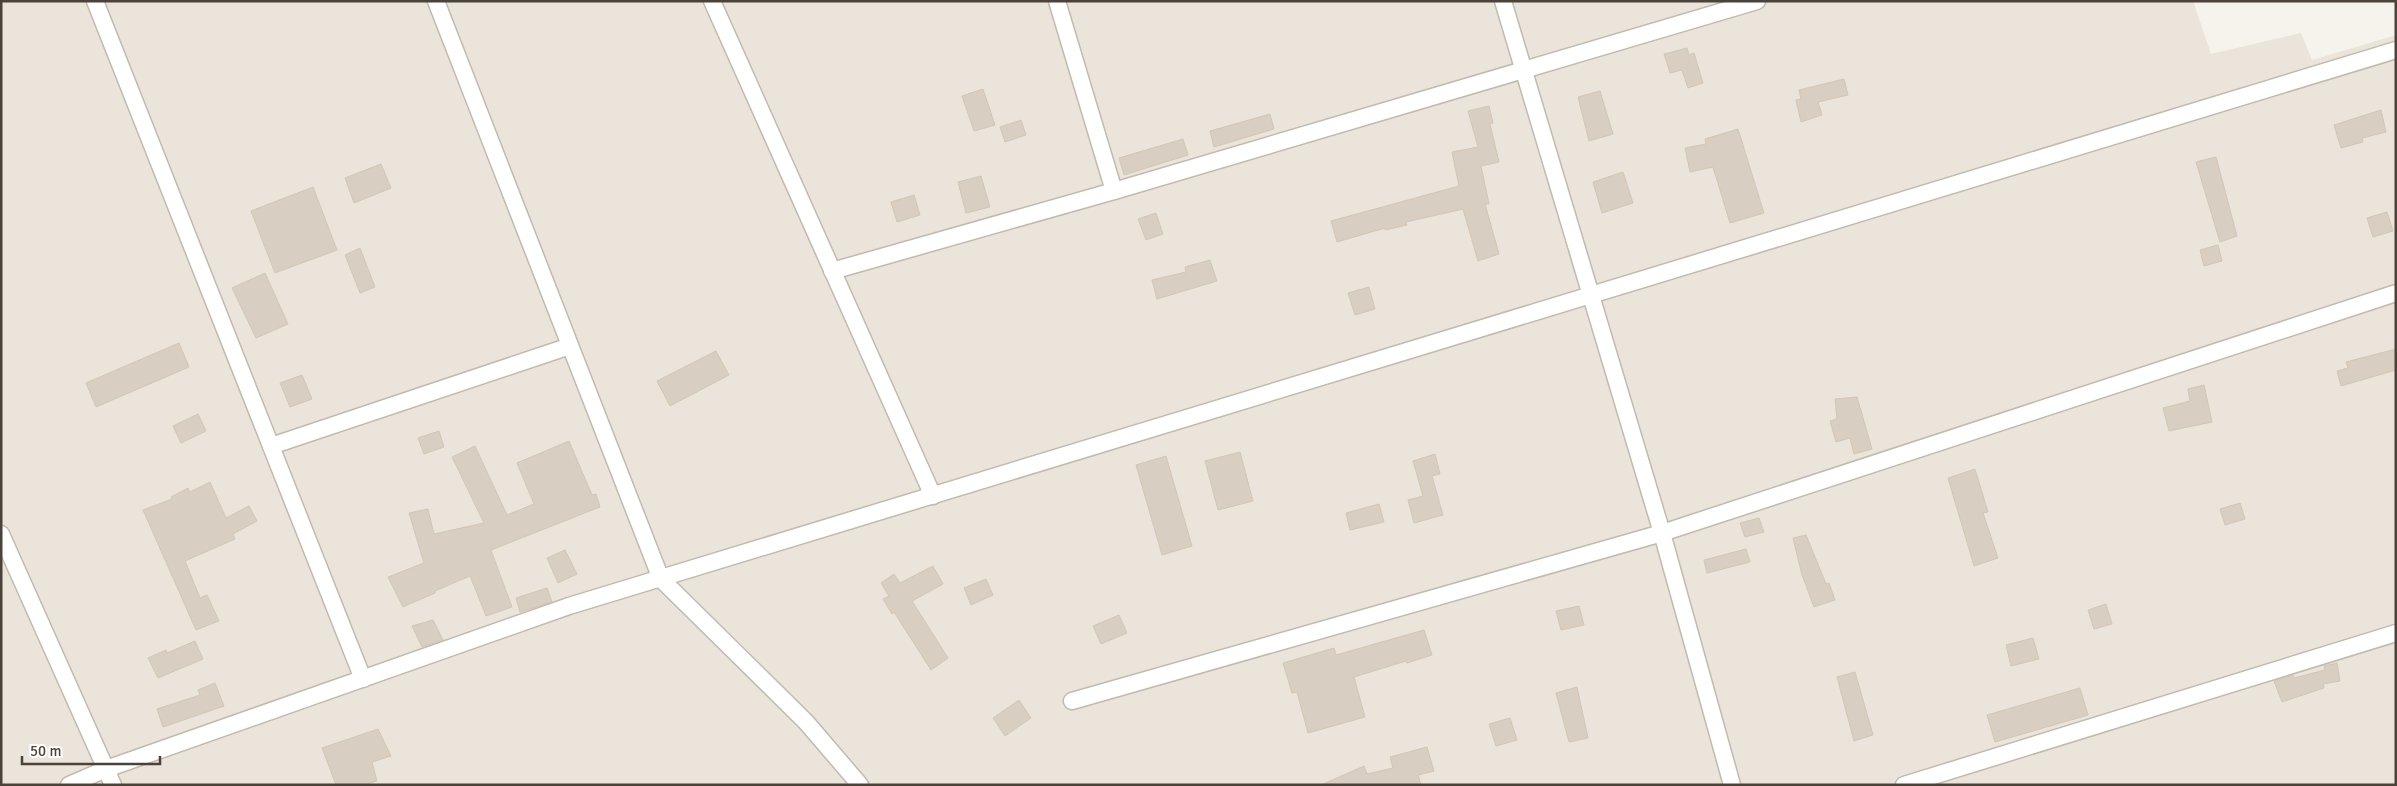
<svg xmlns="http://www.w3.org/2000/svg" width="2397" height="786" font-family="Signika,sans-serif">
<rect width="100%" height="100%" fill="#f6f3ec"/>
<!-- residential -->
<polygon fill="#eae4da" points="1,1 2193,1 2211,54 2301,33 2312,60 2396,35 2396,785 1,785"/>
<!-- building -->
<g fill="#d8cec1" stroke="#d3c6b4">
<polygon points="1687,48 1689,55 1694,53 1703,83 1688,88 1682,70 1670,73 1664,54"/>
<polygon points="1844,79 1848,95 1818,102 1822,115 1801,122 1796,100 1801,99 1799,90"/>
<polygon points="983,89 995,125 974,131 962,96"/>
<polygon points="1600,91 1613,134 1589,141 1578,97"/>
<polygon points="1489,106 1493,123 1490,124 1499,162 1481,166 1489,204 1485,204 1499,254 1478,261 1463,209 1406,222 1407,225 1385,230 1385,228 1337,242 1331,221 1459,186 1452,152 1478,147 1468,111"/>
<polygon points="2381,110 2386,132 2362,138 2363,142 2341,148 2334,125"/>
<polygon points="1270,114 1274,129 1214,147 1210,131"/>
<polygon points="1021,120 1026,135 1005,142 1000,127"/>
<polygon points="1738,129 1764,213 1730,223 1713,167 1690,172 1685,148 1706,144 1705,139"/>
<polygon points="1183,139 1188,155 1124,175 1119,158"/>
<polygon points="2216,157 2237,236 2220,242 2196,162"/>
<polygon points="381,164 391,188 354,203 345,178"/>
<polygon points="1623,172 1633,203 1602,213 1593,182"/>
<polygon points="981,176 990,207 966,213 958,182"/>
<polygon points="313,187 337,250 275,273 251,211"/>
<polygon points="914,195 920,215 897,222 891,202"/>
<polygon points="2387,212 2393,231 2373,237 2367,218"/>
<polygon points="1156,213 1163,234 1146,240 1138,219"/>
<polygon points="2218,245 2222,261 2204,266 2200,250"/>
<polygon points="360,248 375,287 360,293 345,255"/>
<polygon points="1210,260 1217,281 1157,299 1152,280 1186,272 1185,267"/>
<polygon points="265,273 288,324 256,338 232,288"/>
<polygon points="1369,287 1375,309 1355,315 1348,293"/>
<polygon points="179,343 189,367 96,407 86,383"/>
<polygon points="2396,349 2396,370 2341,386 2337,371 2348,368 2346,362"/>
<polygon points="716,351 729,375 670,406 657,381"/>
<polygon points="302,375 312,399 290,407 280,383"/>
<polygon points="2204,385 2212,422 2169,431 2163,408 2190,401 2188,389"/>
<polygon points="1857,397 1872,449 1854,454 1850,438 1836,442 1830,421 1837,419 1835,399"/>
<polygon points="198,414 206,431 181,443 173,426"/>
<polygon points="439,431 444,447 424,454 418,438"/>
<polygon points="569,441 592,495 596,494 600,507 491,550 512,607 486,616 470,576 435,591 435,593 403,607 388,577 424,563 409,513 428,509 434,534 484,523 452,457 475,446 507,515 534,504 517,463"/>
<polygon points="1240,452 1253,501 1218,510 1205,461"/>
<polygon points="1435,454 1440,474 1432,476 1443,515 1414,523 1408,500 1423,496 1413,461"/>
<polygon points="1166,456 1192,546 1162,555 1136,465"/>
<polygon points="1975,469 1988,512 1983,513 1998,558 1974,566 1948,478"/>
<polygon points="210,482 226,518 249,506 257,521 233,534 235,539 185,561 200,598 207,595 219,621 196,630 143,510 172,499 171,497 188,488 190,492"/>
<polygon points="2240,503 2245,519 2225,525 2220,509"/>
<polygon points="1379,504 1384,522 1350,530 1346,513"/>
<polygon points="1759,518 1764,532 1745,537 1740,523"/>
<polygon points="1806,535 1826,584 1829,583 1835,600 1814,607 1802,575 1793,538"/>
<polygon points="1746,549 1750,562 1707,573 1704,560"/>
<polygon points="565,550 577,574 558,583 547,558"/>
<polygon points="933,566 943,584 912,601 948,658 931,670 894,612 892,614 883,599 889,596 881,583 894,574 900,583"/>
<polygon points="986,579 993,595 971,605 964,588"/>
<polygon points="547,588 552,602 520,612 516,598"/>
<polygon points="2106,604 2112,624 2094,629 2088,610"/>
<polygon points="1579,606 1584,625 1561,630 1556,611"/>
<polygon points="1119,615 1127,633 1101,644 1093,626"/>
<polygon points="433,620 443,640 422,647 412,626"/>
<polygon points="1424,630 1432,655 1407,663 1406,661 1354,677 1365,717 1308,733 1297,692 1292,693 1283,663 1334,648 1336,655"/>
<polygon points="2033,638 2039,659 2011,666 2006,645"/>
<polygon points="195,641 203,659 158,678 148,658 166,650 167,653"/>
<polygon points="2337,663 2340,681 2323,684 2324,688 2282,702 2274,681 2293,675 2294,678 2325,670 2324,666"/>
<polygon points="1855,672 1873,735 1854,741 1837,677"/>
<polygon points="215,683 224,706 163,727 157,709 200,695 198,690"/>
<polygon points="1577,687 1588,738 1569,742 1556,693"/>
<polygon points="2080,688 2088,715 1995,742 1987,715"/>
<polygon points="1019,700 1031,718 1005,736 993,718"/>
<polygon points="1510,718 1517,740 1496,746 1489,724"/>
<polygon points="378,729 391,756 372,762 377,781 363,785 336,785 322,748"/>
<polygon points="1427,747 1434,771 1418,775 1421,785 1321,785 1364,766 1367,774 1393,768 1390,757"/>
</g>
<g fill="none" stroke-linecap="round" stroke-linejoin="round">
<defs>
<g id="minor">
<polyline points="95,1 363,679"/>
<polyline points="436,1 661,579 806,722 860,785"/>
<polyline points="712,1 933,496"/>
<polyline points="1057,1 1114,191"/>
<polyline points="1503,1 1662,533 1732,785"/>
<polyline points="832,271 1114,191 1757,1"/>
<polyline points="271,446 570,346"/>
<polyline points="1,534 113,785"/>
<polyline points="1072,701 1662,533 2396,293"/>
<polyline points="69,785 106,769 569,606 2396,50"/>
<polyline points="1904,785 2396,633"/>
</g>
</defs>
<!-- minor casing -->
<use href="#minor" stroke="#c2baae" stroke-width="19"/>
<!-- minor -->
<use href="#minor" stroke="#fff" stroke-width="16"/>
</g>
<!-- border -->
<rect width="2397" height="786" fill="none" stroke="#4b4339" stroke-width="5"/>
<!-- scale -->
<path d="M22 756v8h138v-8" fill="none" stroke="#4b4339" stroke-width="2.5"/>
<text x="30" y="756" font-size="15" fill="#4b4339" stroke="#ffffff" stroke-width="4" paint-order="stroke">50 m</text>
</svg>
